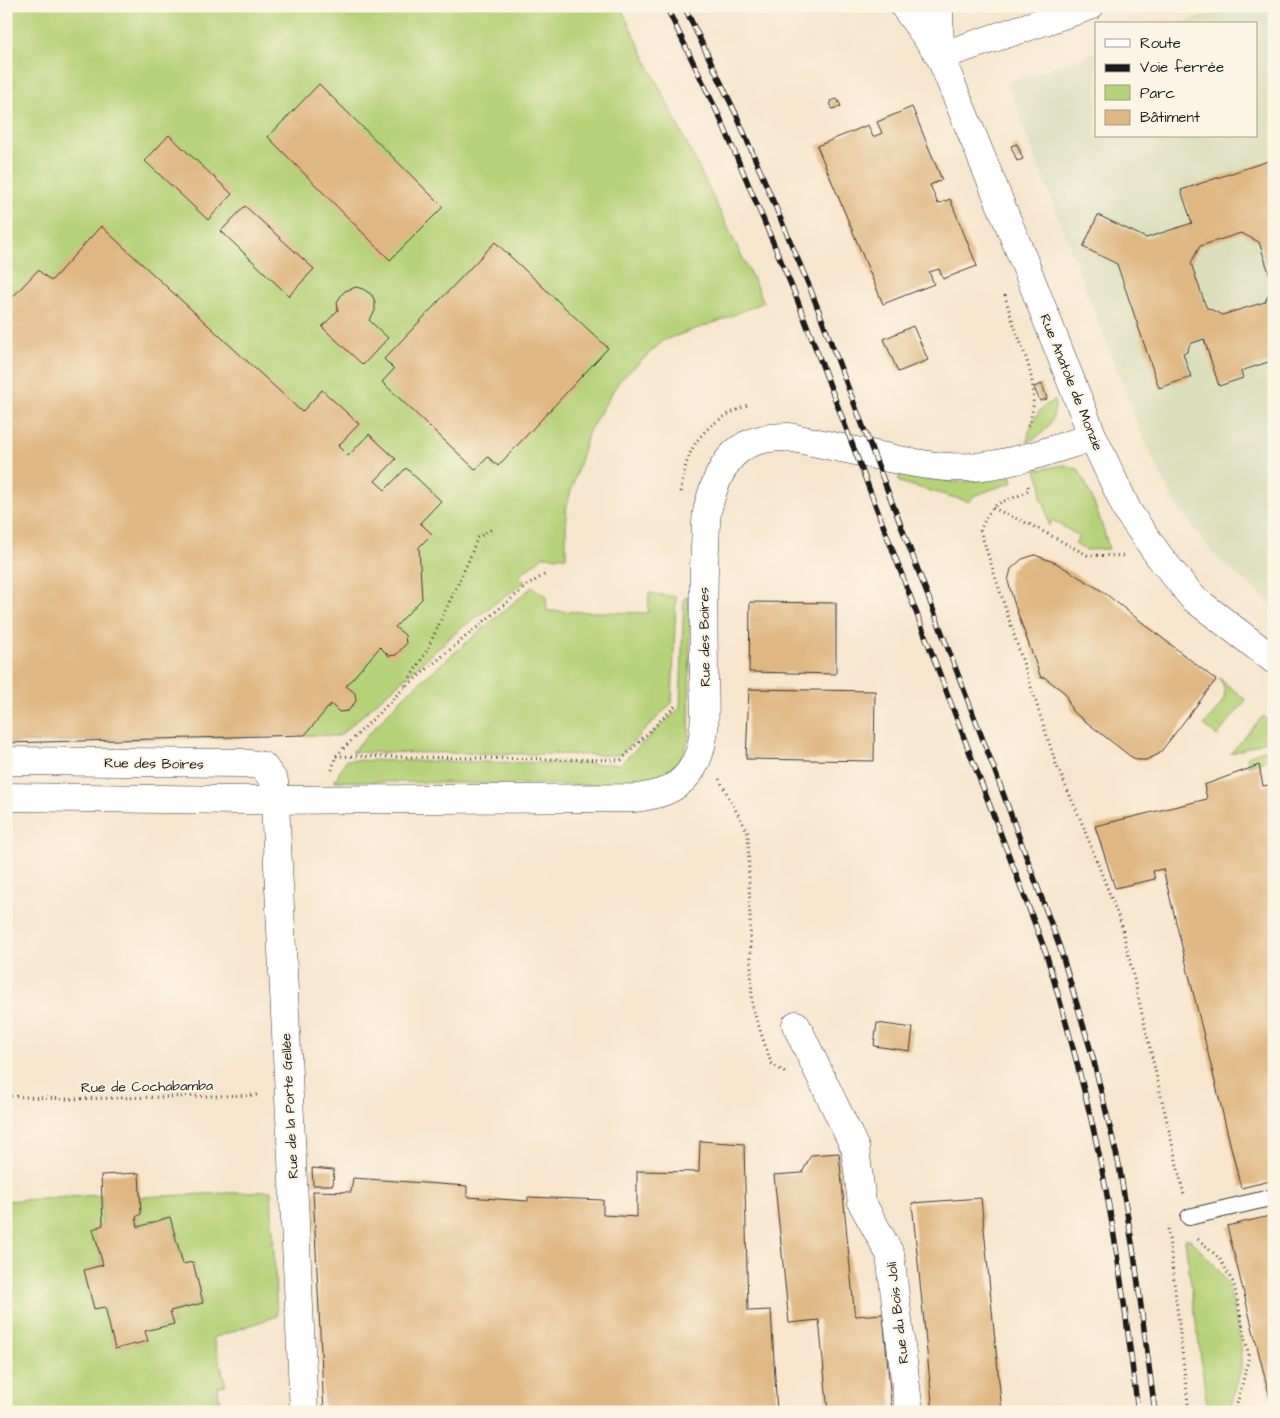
<svg xmlns="http://www.w3.org/2000/svg" width="1280" height="1418" font-family="'Architects Daughter',sans-serif">
<rect width="100%" height="100%" fill="#fcf5e5"/>
<filter id="ink" filterUnits="userSpaceOnUse"><feTurbulence type="fractalNoise" baseFrequency=".02" numOctaves="2"/><feDisplacementMap in="SourceGraphic" scale="10" xChannelSelector="R" yChannelSelector="G"/><feConvolveMatrix kernelMatrix="1 2 1 2 8 2 1 2 1" color-interpolation-filters="sRGB"/></filter>
<filter id="wash" filterUnits="userSpaceOnUse"><feTurbulence type="fractalNoise" baseFrequency=".0096" numOctaves="4" result="noise"/><feDisplacementMap in="SourceGraphic" scale="20" xChannelSelector="R" yChannelSelector="G"/><feGaussianBlur stdDeviation="1.12" result="paint"/><feColorMatrix in="noise" values="0 0 0 0 0 0 0 0 0 0 0 0 0 0 0 0 0 1.4 0 .05"/><feComposite in="paint" operator="in"/></filter>
<g filter="url(#wash)">
<rect width="100%" height="100%" fill="#f7e5cd"/>
<!-- built -->
<polygon fill="#dbdebd" points="1231,6 1274,6 1274,606 1213,554 1173,500 1141,433 1007,83 1096,52 1096,136 1256,136 1256,24 1180,24"/>
<!-- green -->
<g fill="#b6d278" stroke="#69774a">
<polygon points="6,6 620,6 764,302 722,320 664,340 619,381 589,431 566,508 566,557 543,556 519,576 525,582 461,628 339,736 305,735 6,743"/>
<path d="M1055,400C1056,421 1046,434 1027,442C1030,423 1037,408 1055,400Z"/>
<path d="M1065,465L1078,469C1092,494 1101,521 1109,549L1086,550L1075,544L1079,536L1052,520L1049,526L1045,505L1040,498L1042,487L1036,470Z"/>
<polygon points="899,474 954,482 971,481 1011,475 1013,482 973,496 970,502 899,482"/>
<polygon points="532,587 546,596 547,611 648,613 649,593 676,597 672,703 620,755 352,752 406,694"/>
<polygon points="684,598 690,598 689,738 681,759 668,775 640,786 335,781 346,760 620,764 680,708"/>
<path d="M1219,678L1246,700L1217,736L1204,725C1216,710 1234,697 1219,678Z"/>
<polygon points="1263,716 1274,724 1274,738 1230,754"/>
<polygon points="1274,746 1274,757 1248,766 1247,756"/>
<polygon points="271,1191 277,1316 213,1338 226,1385 217,1387 223,1412 6,1412 6,1201 102,1195 103,1225 93,1229 103,1265 85,1270 94,1309 105,1307 115,1349 147,1341 145,1331 174,1324 170,1311 203,1303 193,1263 183,1264 170,1218 138,1227 136,1217 141,1214 140,1197"/>
<polygon points="1185,1239 1190,1239 1218,1269 1228,1285 1233,1304 1241,1344 1241,1369 1229,1412 1208,1412"/>
</g>
<g id="blocks">
<!-- building -->
<g fill="#dfb782" fill-rule="evenodd">
<polygon points="319,84 443,207 390,260 268,137"/>
<polygon points="837,99 841,106 832,109 830,101"/>
<polygon points="912,107 942,180 930,185 938,204 950,199 977,266 943,279 939,269 929,272 934,284 883,304 817,146 868,125 873,137 882,133 877,122"/>
<polygon points="169,135 232,194 208,220 145,161"/>
<polygon points="1017,144 1023,159 1017,161 1011,146"/>
<path d="M1274,159V360L1241,371L1243,378L1219,386L1204,339L1190,344L1187,352L1183,353L1191,377L1159,388L1117,264L1083,247L1098,215L1146,238L1192,223L1181,190ZM1241,233L1259,242L1273,285L1265,302L1222,315L1206,307L1191,263L1200,246Z"/>
<polygon points="245,206 314,269 289,296 221,231"/>
<polygon points="101,226 302,412 322,390 359,424 338,446 348,456 369,434 396,459 375,481 385,490 406,468 441,501 420,523 432,534 419,547 422,599 395,627 405,635 406,644 396,655 389,656 380,647 346,686 355,693 356,701 348,711 339,712 331,704 305,735 6,743 6,304 38,270 51,281"/>
<polygon points="495,242 608,348 498,466 488,457 476,470 382,382 394,369 384,359"/>
<polygon points="356,287 363,289 372,295 375,302 375,311 369,320 388,338 363,365 322,327 338,310 337,302 342,294 345,291"/>
<polygon points="913,326 928,360 898,372 884,339"/>
<polygon points="1042,384 1047,399 1040,401 1034,387"/>
<polygon points="1035,555 1056,563 1102,591 1216,680 1159,754 1146,760 1137,760 1130,756 1072,711 1065,693 1044,677 1041,678 1015,606 1008,581 1011,569 1022,559"/>
<polygon points="750,602 836,603 836,674 749,672"/>
<polygon points="749,689 875,691 874,761 746,759"/>
<polygon points="1259,765 1263,786 1274,784 1274,1180 1241,1188 1163,869 1153,871 1155,879 1115,888 1095,826 1207,799 1204,785"/>
<polygon points="877,1023 913,1028 910,1051 874,1046"/>
<polygon points="700,1141 744,1144 748,1311 771,1310 777,1412 324,1412 313,1191 351,1192 353,1178 467,1186 467,1197 528,1201 528,1197 603,1200 603,1215 637,1217 637,1171 699,1172"/>
<polygon points="839,1153 854,1309 856,1316 883,1314 892,1412 828,1412 819,1320 789,1323 774,1175 802,1173 811,1155"/>
<polygon points="312,1168 334,1170 333,1185 313,1185"/>
<polygon points="139,1173 141,1214 136,1217 138,1227 170,1217 183,1264 193,1262 203,1303 170,1311 174,1324 145,1331 148,1341 115,1349 105,1307 94,1309 84,1270 103,1265 93,1229 103,1225 101,1175"/>
<polygon points="981,1198 1002,1412 933,1412 912,1203"/>
<polygon points="1274,1215 1274,1410 1273,1410 1227,1226"/>
</g>
</g>
</g>
<g filter="url(#ink)">
<use href="#blocks" fill-opacity="0" stroke="#3d3a37" stroke-width="1"/>
<g fill="none" stroke-linecap="round" stroke-linejoin="round">
<defs>
<polyline id="lane" points="1189,1217 1274,1197"/>
<g id="street">
<polyline points="940,56 1090,6"/>
<polyline points="6,761 243,763 263,766 274,781 304,1412"/>
<path d="M6,797L240,800L636,798C657,795 675,791 689,773C708,748 705,711 704,681C704,637 702,592 705,548C706,535 705,520 708,507C713,488 721,466 735,453C750,439 770,437 789,437C817,443 846,449 875,455C908,462 940,469 974,467C1014,464 1054,449 1093,437"/>
<polyline points="796,1025 855,1148 862,1203 890,1254 909,1412"/>
</g>
<g id="secondary">
<polyline points="904,6 940,56 1023,259 1093,437 1128,512 1159,556 1193,598 1274,660"/>
<polyline points="939,6 940,56"/>
</g>
</defs>
<!-- lane casing -->
<use href="#lane" stroke="#3d3a37" stroke-width="18"/>
<!-- street casing -->
<use href="#street" stroke="#3d3a37" stroke-width="29"/>
<!-- secondary casing -->
<use href="#secondary" stroke="#3d3a37" stroke-width="29"/>
<!-- path -->
<g stroke="#3d3a37" stroke-width="3" stroke-dasharray="1 4" stroke-linecap="butt">
<path d="M1005,295C1014,338 1046,381 1028,426"/>
<path d="M1028,486L1029,489C1019,499 1003,498 993,508C987,514 984,523 980,530L1056,764L1079,816L1121,923L1184,1195"/>
<path d="M681,492C686,442 705,423 750,404"/>
<polyline points="993,508 1033,526 1087,555 1124,556"/>
<polyline points="405,686 426,652 469,560 477,538 492,529"/>
<polyline points="336,756 621,760 676,705"/>
<polyline points="332,770 336,756 403,689 529,584 546,574"/>
<polyline points="719,779 748,833 752,1006 771,1063 787,1074"/>
<polyline points="6,1096 68,1099 260,1095"/>
<polyline points="1168,1229 1189,1412"/>
<polyline points="1198,1239 1220,1259 1234,1284 1249,1357 1235,1412"/>
</g>
<!-- lane -->
<use href="#lane" stroke="#fff" stroke-width="16"/>
<!-- street -->
<use href="#street" stroke="#fff" stroke-width="28"/>
<!-- secondary -->
<use href="#secondary" stroke="#fff" stroke-width="28"/>
<defs>
<g id="rail">
<path d="M666,6L721,120L795,294L1046,953C1067,1025 1087,1095 1102,1169C1118,1249 1128,1331 1138,1412"/>
<polyline points="684,6 736,114 810,288 993,766 1060,948 1093,1058 1119,1165 1135,1261 1155,1412"/>
</g>
</defs>
<!-- rail casing -->
<use href="#rail" stroke="#1c1c1c" stroke-width="5.5"/>
<!-- rail -->
<use href="#rail" stroke="#fcf5e5" stroke-width="4" stroke-dasharray="11" stroke-linecap="butt"/>
</g>
</g>
<g text-anchor="middle" stroke-width="4" stroke-linejoin="round" paint-order="stroke">
<!-- street labels -->
<g font-size="14" fill="#1c1c1c" stroke="#fcf5e5">
<text transform="translate(1072 382) rotate(68)" y="5">Rue Anatole de Monzie</text>
<text transform="translate(704 637) rotate(-91)" y="5">Rue des Boires</text>
<text transform="translate(154 763) rotate(1)" y="5">Rue des Boires</text>
<text transform="translate(147 1086) rotate(-1)" y="5">Rue de Cochabamba</text>
<text transform="translate(289 1106) rotate(-93)" y="5">Rue de la Porte Gellée</text>
<text transform="translate(897 1313) rotate(-97)" y="5">Rue du Bois Joli</text>
</g>
</g>
<!-- margin -->
<rect width="1280" height="1418" fill="none" stroke="#fcf5e5" stroke-width="25"/>
<!-- legend -->
<rect x="1095" y="22" width="162" height="115" fill="#fcf5e5" stroke="#a29e95"/>
<rect x="1105" y="39" width="25" height="8" fill="#ffffff" stroke="#a29e95"/>
<text x="1140" y="48" font-size="15" fill="#1c1c1c">Route</text>
<rect x="1105" y="64" width="25" height="8" fill="#1c1c1c" stroke="#a29e95"/>
<text x="1140" y="72" font-size="15" fill="#1c1c1c">Voie ferrée</text>
<rect x="1105" y="85" width="25" height="15" fill="#b6d278" stroke="#a29e95"/>
<text x="1140" y="98" font-size="15" fill="#1c1c1c">Parc</text>
<rect x="1105" y="110" width="25" height="15" fill="#dfb782" stroke="#a29e95"/>
<text x="1140" y="122" font-size="15" fill="#1c1c1c">Bâtiment</text>
</svg>
